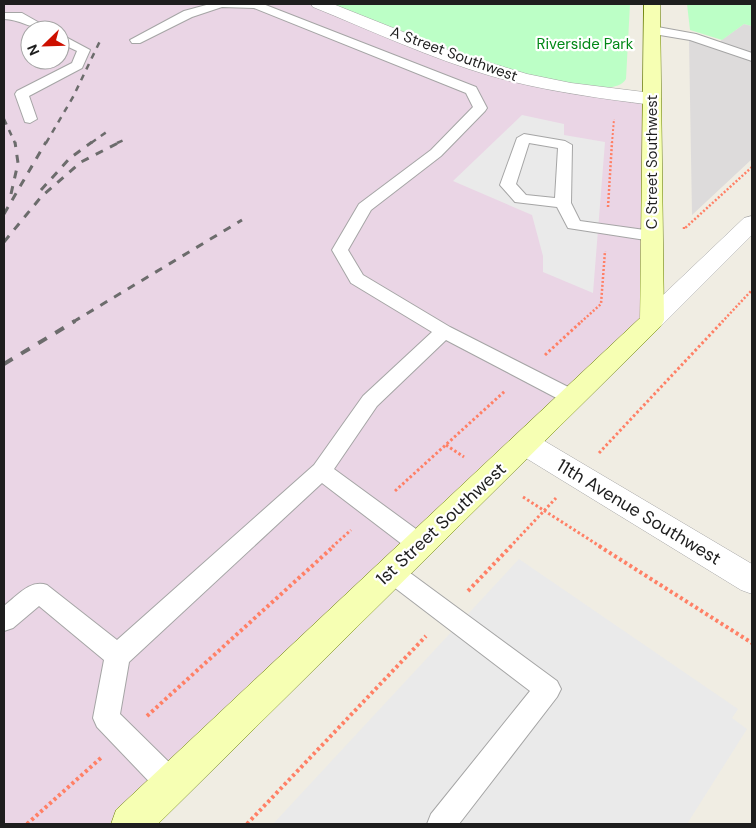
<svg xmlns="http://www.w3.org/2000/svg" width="756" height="828" font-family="'DM Sans',sans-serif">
<rect width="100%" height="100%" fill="#f0ede3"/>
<!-- residential -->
<polygon fill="#dddbdb" points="744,24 752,26 752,159 692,215 689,40 712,47"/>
<!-- industrial -->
<path fill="#ead5e5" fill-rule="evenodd" d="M4,4H319L476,65L652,99V320L130,824H4ZM30,30H60V60H30Z"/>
<!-- park -->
<g fill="#bcffc6">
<path d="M330,4H630L626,79C618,92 596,86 583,85C494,73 413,36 330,4Z"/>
<polygon points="687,4 752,4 752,26 744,24 722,40 690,30"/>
</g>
<!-- parking -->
<g fill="#eaeaea">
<polygon points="522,115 564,124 564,135 605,142 593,293 543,272 543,256 532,215 453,181"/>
<polygon points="519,559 738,709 732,718 747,729 687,824 273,824"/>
</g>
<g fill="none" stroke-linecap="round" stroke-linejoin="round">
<defs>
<g id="service">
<path d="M210,4H263L476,87L487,108L485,111L441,156L371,210L348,250L363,275L450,327L580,393L583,398L580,403L573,405L566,403L446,340L377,406L334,469L427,537L430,544L427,551L419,553L411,551L322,483L129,662L120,714L181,774L185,784L181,794L171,798L161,794L97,727L93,718L104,660L39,606L13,628L4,631V606C17,596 30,579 47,585L117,640L314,465L363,396L432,332L351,283L332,250L359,204L431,150L473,107L466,93L254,8L222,7L192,17L140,43H132L130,40L184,11Z"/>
<path d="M4,13H22L52,30C31,30 24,20 4,19Z"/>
<polygon points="652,26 696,34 752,53 752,61 690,40 648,33 646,30 648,27"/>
<polygon points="60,34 90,50 82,68 29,96 37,119 30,123 25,122 15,94 17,91 72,63 77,51 60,43"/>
<path d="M524,134L565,141L572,145L571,203L580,221L652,231L660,236L658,239L652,241L568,228L557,207L515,202L500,185L517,138ZM529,143L558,148L555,198L526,195L516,184Z"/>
<polygon points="390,561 398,564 557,681 561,689 557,697 459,824 427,824 431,814 530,691 382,578 378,571 382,564"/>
</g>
<g id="minor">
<path d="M311,4H333L451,51L527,74L571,83L652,93L659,95L661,99L659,103L652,105C598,98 544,91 491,76C430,58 372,31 313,7Z"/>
<polygon points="752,216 752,235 661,326 652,328 643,326 640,320 643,314 744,218"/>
<polygon points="526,433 536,436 752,564 752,594 741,590 516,452 512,444 516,436"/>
</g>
<polygon id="secondary" points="644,4 660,4 664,320 661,326 158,824 111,824 116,810 640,318"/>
</defs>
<!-- service casing -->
<use href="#service" stroke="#a5a5a5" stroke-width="2"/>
<!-- minor casing -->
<use href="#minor" stroke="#a5a5a5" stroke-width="1"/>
<!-- secondary casing -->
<use href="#secondary" stroke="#657b00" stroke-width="1"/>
<!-- path-far3 -->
<polyline stroke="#ff8066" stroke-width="2" stroke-dasharray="2 2" stroke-linecap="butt" points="612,143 614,119"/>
<!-- path-far2 -->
<g stroke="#ff8066" stroke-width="2.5" stroke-dasharray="2 2" stroke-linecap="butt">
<polyline points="608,207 612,142"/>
<polyline points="684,227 684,229 752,167"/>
<polyline points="581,322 601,304 605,251"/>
<polyline points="722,322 752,290"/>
</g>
<!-- path-far1 -->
<g stroke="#ff8066" stroke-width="3" stroke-dasharray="2.5 2.5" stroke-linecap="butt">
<polyline points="545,355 582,321"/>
<polyline points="446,445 464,457"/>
<polyline points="599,453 723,321"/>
<polyline points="395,491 505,391"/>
<polyline points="523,497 601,547"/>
<polyline points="332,547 351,530"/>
<polyline points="510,547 556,498"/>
</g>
<!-- path -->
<g stroke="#ff8066" stroke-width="4" stroke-dasharray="3 3" stroke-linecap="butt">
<polyline points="599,546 752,643"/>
<polyline points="468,591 511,546"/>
<polyline points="147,716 334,546"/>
<polyline points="27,824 102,757"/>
<polyline points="247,824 426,636"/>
</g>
<!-- service -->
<use href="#service" fill="#fff" fill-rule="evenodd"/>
<!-- minor -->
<use href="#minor" fill="#fff" fill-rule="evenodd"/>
<!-- secondary -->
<use href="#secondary" fill="#f6ffb3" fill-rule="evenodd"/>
<!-- rail-far2 -->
<g stroke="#6c6c6c" stroke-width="2.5" stroke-dasharray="6 6" stroke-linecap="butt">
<polyline points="4,119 15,143"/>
<polyline points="46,143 73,97 100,41"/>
<polyline points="91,143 108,131"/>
<polyline points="117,143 124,140"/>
</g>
<!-- rail-far1 -->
<g stroke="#6c6c6c" stroke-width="3" stroke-dasharray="8 8" stroke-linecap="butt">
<polyline points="41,190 70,158 92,142"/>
<polyline points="11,194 18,163 15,142"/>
<polyline points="4,214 46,142"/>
<polyline points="4,242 41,197 81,162 120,142"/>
<polyline points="73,322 242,220"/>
</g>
<!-- rail -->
<polyline stroke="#6c6c6c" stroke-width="4" stroke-dasharray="10 10" stroke-linecap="butt" points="4,364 75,321"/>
</g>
<g text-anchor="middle" stroke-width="4.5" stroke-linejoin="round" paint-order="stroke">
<!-- far-park labels -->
<g font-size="15" fill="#018816" stroke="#fff">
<text x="585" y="49">Riverside Park</text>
</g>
<!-- far-street labels -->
<g font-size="15" fill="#1e1e1e" stroke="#fff">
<text transform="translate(454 54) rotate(20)" y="5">A Street Southwest</text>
<text transform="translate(652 162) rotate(-90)" y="5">C Street Southwest</text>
</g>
<!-- street labels -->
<g font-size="18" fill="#1e1e1e" stroke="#fff">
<text transform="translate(639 512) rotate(31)" y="6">11th Avenue Southwest</text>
<text transform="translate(441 524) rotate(-43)" y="6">1st Street Southwest</text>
</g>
</g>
<!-- border -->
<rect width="756" height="828" fill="none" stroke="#1e1e1e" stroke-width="10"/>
<!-- north arrow -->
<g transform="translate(45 45) rotate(247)"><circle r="24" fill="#ffffff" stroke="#a5a5a5"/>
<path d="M0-4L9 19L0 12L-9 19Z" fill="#cd0f00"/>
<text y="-8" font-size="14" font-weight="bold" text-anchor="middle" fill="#1e1e1e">N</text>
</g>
</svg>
